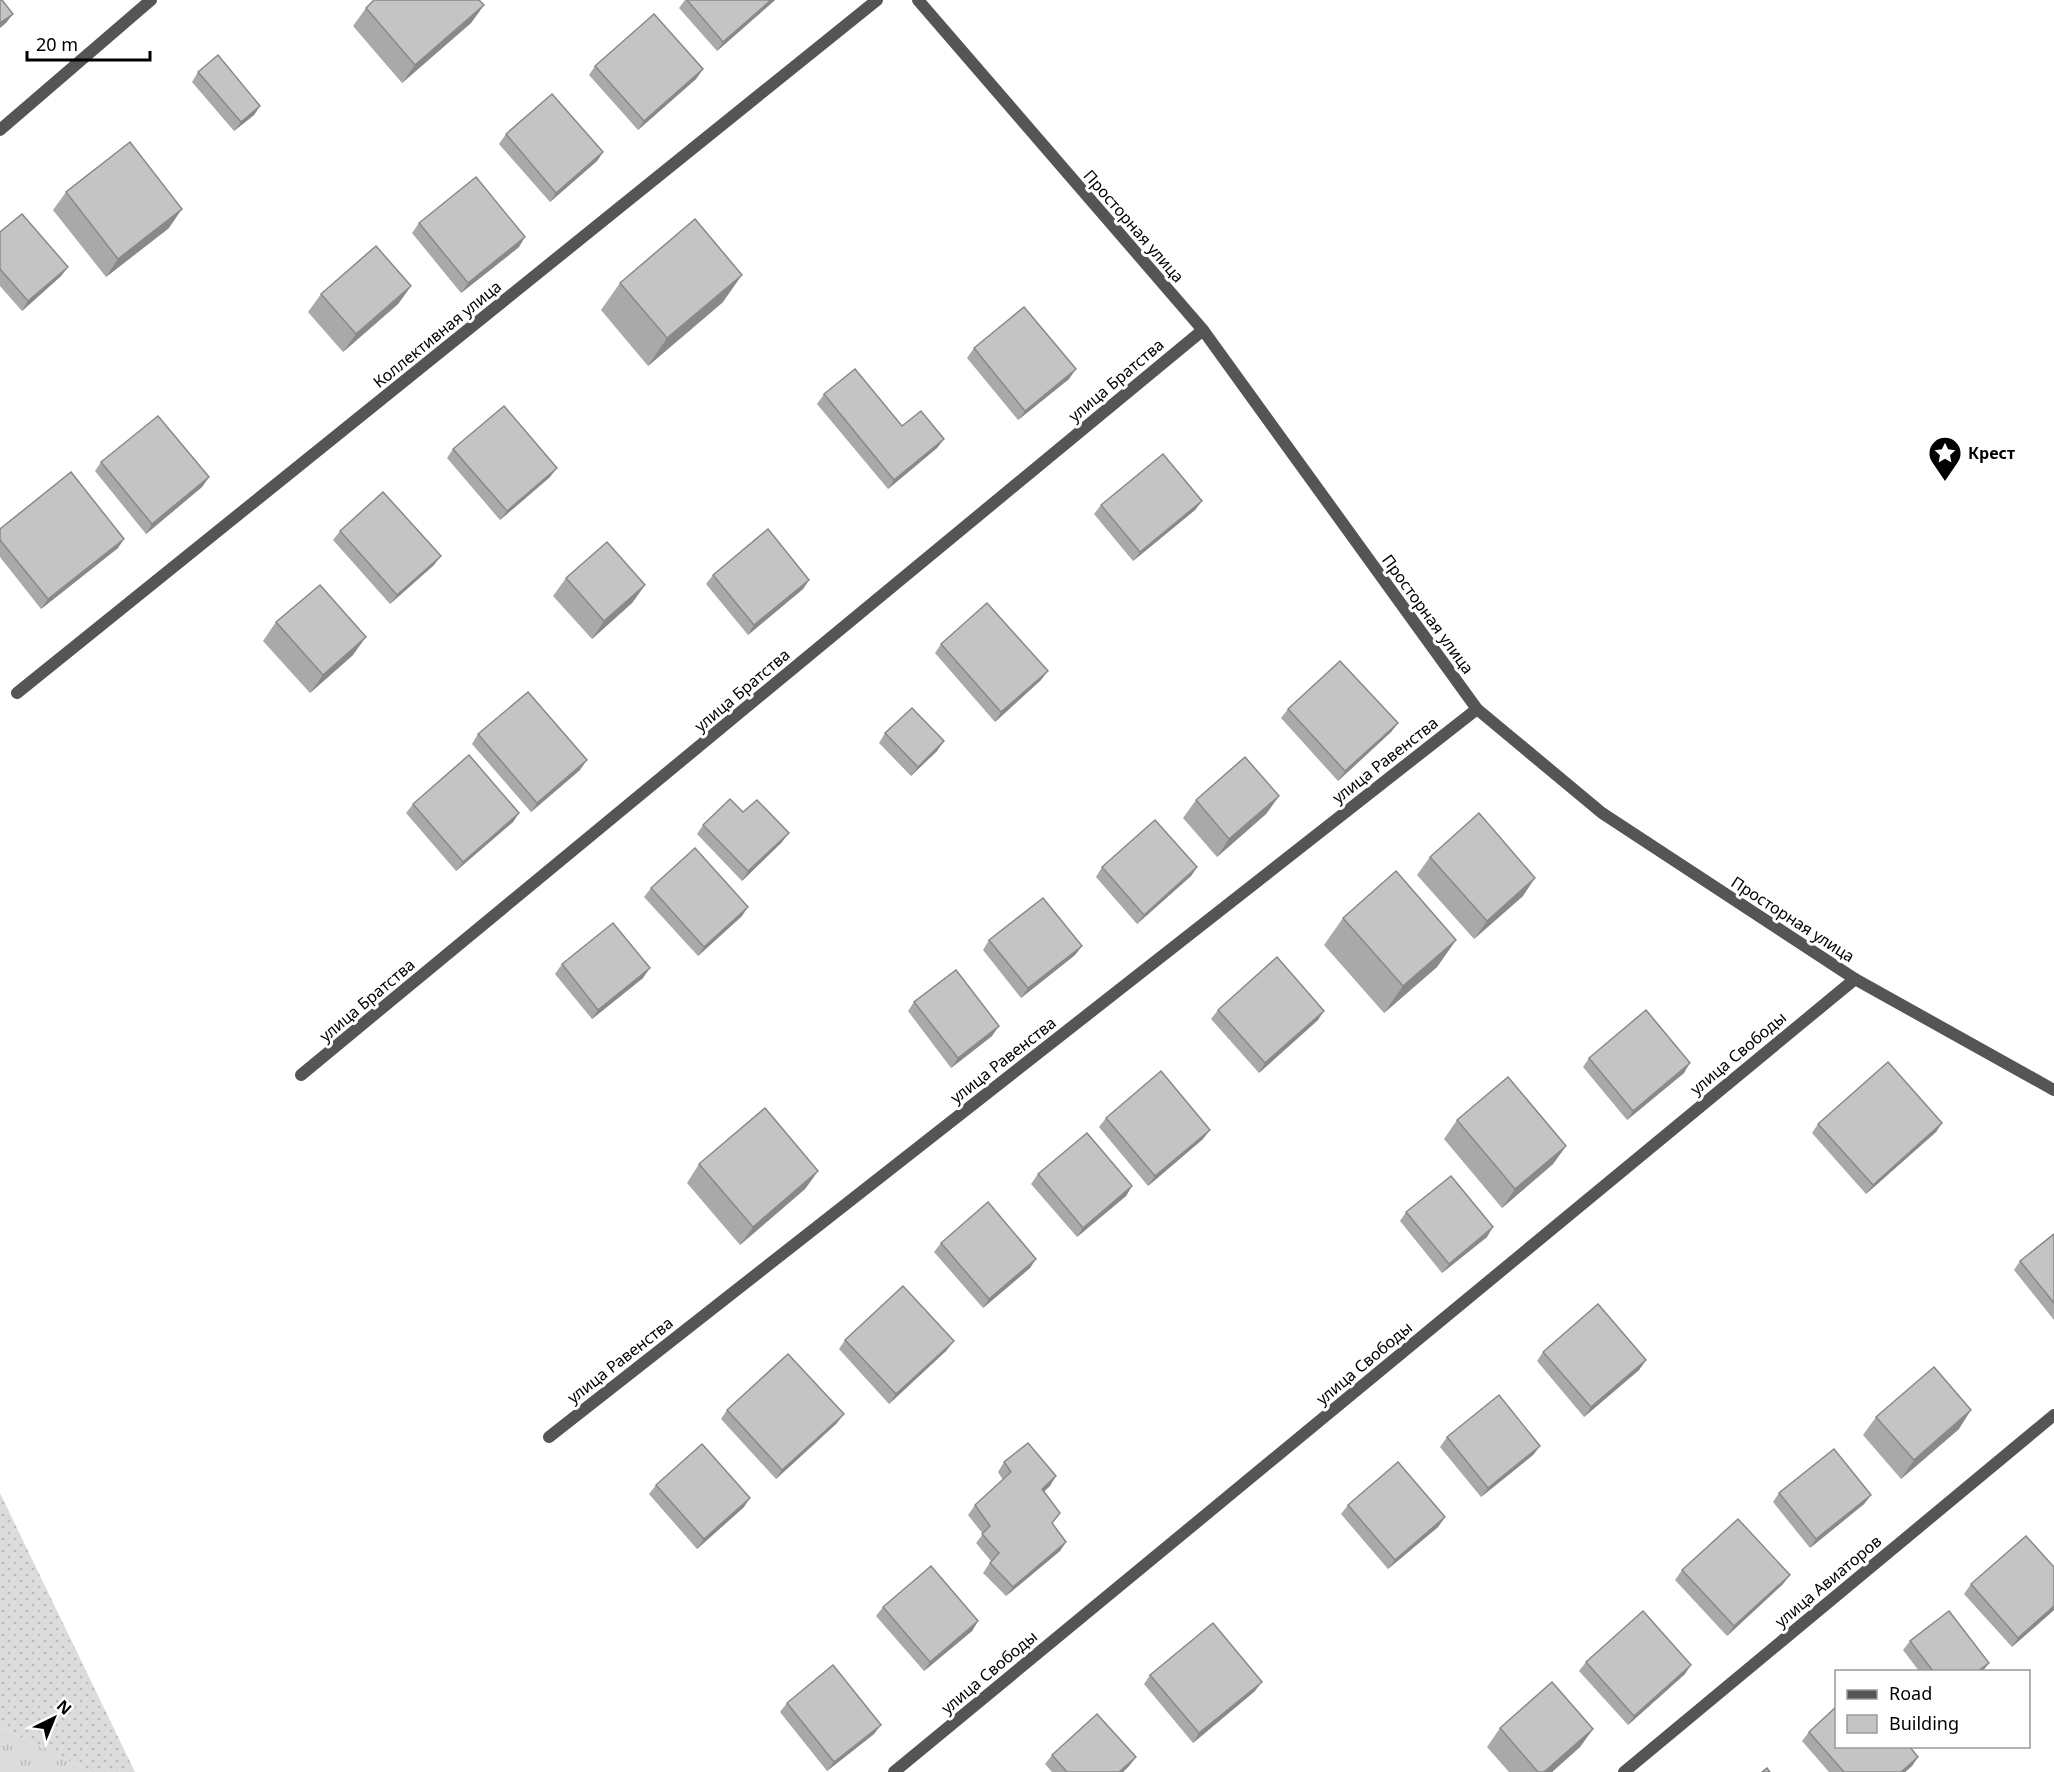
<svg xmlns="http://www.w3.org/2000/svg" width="2054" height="1772" font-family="'Noto Sans',sans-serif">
<defs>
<pattern id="grass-tufts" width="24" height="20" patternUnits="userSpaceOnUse" patternTransform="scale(1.5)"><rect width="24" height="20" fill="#dcdcdc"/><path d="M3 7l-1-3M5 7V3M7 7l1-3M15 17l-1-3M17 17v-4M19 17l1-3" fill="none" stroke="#bbb"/></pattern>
<pattern id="garden-dots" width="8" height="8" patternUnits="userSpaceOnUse" patternTransform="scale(1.5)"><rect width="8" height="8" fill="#dcdcdc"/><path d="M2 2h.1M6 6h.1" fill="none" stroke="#bbb" stroke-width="1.8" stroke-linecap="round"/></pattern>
</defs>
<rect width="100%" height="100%" fill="#fff"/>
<!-- grass -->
<polygon fill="url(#grass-tufts)" points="0,1727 91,1772 0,1772"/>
<!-- garden -->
<polygon fill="url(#garden-dots)" points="0,1493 135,1772 91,1772 0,1727"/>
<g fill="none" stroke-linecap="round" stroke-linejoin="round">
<!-- street -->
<g stroke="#555" stroke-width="12">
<polyline points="918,0 1203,330 1477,709 1602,813 1855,979 2054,1090"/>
<polyline points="0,130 151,0"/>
<polyline points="17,693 877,0"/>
<polyline points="301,1075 1203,330"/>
<polyline points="549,1437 1477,709"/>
<polyline points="894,1772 1855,979"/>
<polyline points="1624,1772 2054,1415"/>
</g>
</g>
<!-- wall -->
<g fill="#a9a9a9">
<polygon points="685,0 775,0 717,51 679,8"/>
<polygon points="484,5 471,23 402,83 353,26 366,8"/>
<polygon points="595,66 703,69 696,79 638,130 589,75"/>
<polygon points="198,72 260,106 254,115 234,131 192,82"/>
<polygon points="506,134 603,152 597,161 550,202 499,144"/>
<polygon points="66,192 169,228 106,277 53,210"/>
<polygon points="419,223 519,247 461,293 412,233"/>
<polygon points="0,232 68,267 61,276 22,311 0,286"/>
<polygon points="620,283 723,302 648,366 601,310"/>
<polygon points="411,286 398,304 343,352 308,312 321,294"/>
<polygon points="974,348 1069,379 1018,420 967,358"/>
<polygon points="824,394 902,426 944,439 937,448 888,489 817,404"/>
<polygon points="453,449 550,477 500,520 447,458"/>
<polygon points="101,462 209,477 202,487 146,534 95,471"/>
<polygon points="1202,501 1195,510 1133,561 1094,514 1101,505"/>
<polygon points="0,529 118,548 41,609 0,557"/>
<polygon points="340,531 434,565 390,604 333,540"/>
<polygon points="713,575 809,580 803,589 748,635 706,584"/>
<polygon points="566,578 645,585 632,603 592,639 553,596"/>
<polygon points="276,622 353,655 310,693 263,641"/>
<polygon points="941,644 1041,680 995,722 935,653"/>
<polygon points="1288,709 1398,723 1391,732 1338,781 1281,718"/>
<polygon points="885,733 944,741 937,751 911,776 879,743"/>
<polygon points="478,734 580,770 531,812 472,744"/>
<polygon points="1279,796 1266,814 1217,857 1183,818 1196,800"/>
<polygon points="413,804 519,813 513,822 456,871 406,813"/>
<polygon points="743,812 782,842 742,881 697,834 703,825"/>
<polygon points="1430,857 1523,896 1474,939 1417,875"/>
<polygon points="1102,867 1197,867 1191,876 1137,924 1096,877"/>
<polygon points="651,888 742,916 698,956 644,897"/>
<polygon points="1343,918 1456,940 1437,967 1384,1013 1324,945"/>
<polygon points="989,940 1082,946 1075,955 1021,998 983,950"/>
<polygon points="562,964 643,978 592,1019 555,974"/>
<polygon points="914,1002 992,1036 951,1068 908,1011"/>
<polygon points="1218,1010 1318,1020 1259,1073 1211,1019"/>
<polygon points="1589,1058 1684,1073 1627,1120 1583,1067"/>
<polygon points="1106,1118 1203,1139 1148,1186 1099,1127"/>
<polygon points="1457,1120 1566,1146 1553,1164 1502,1208 1444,1139"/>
<polygon points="1942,1123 1936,1132 1866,1194 1812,1133 1818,1124"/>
<polygon points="699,1164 818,1171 805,1189 740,1245 687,1183"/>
<polygon points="1038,1174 1132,1186 1126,1196 1077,1237 1031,1184"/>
<polygon points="1406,1212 1487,1237 1442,1273 1400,1221"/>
<polygon points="2054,1234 2054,1320 2014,1270 2020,1261"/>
<polygon points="941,1243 1030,1268 983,1308 934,1252"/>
<polygon points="845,1340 947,1350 889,1404 839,1349"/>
<polygon points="1543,1352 1646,1360 1639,1370 1584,1417 1537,1361"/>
<polygon points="727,1410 837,1423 776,1479 721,1419"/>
<polygon points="1876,1417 1959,1429 1901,1479 1863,1435"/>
<polygon points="1447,1437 1540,1446 1533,1455 1481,1497 1440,1447"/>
<polygon points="1004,1462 1050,1486 1044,1491 1053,1524 1066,1542 1060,1551 1006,1596 983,1573 991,1561 976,1543 983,1534 968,1515 975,1505 1003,1480 998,1472"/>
<polygon points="656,1485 744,1507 697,1549 649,1494"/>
<polygon points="1779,1493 1871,1495 1864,1504 1810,1548 1773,1502"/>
<polygon points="1348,1505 1445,1517 1438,1527 1388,1569 1341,1514"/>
<polygon points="2054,1567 2054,1610 2012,1647 1964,1594 1971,1584"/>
<polygon points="1682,1570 1783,1584 1727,1636 1675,1580"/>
<polygon points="883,1607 978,1621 972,1631 924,1671 876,1616"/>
<polygon points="1910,1641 1983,1671 1919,1671 1903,1650"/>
<polygon points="1586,1662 1685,1674 1628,1725 1579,1671"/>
<polygon points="1150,1675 1255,1691 1193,1743 1144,1684"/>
<polygon points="787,1703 874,1734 827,1771 780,1712"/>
<polygon points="1500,1728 1593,1729 1580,1747 1552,1772 1509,1772 1487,1747"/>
<polygon points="1809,1732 1918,1757 1912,1766 1905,1772 1829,1772 1802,1741"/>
<polygon points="1052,1755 1136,1757 1129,1766 1123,1772 1052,1772 1045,1764"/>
</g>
<!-- shaded-wall -->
<g fill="#898989">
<polygon points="771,0 775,0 717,51 723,42"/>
<polygon points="484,5 471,23 402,83 415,65"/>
<polygon points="13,14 6,23 0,28 0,23"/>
<polygon points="703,69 696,79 638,130 644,121"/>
<polygon points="260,106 254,115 234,131 241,122"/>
<polygon points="603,152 597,161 550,202 556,193"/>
<polygon points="182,209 169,228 106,277 118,259"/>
<polygon points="525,237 519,247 461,293 468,283"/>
<polygon points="68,267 61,276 22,311 28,301"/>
<polygon points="742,275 723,302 648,366 667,338"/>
<polygon points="411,286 398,304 343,352 356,334"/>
<polygon points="1076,369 1069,379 1018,420 1025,411"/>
<polygon points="944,439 937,448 888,489 894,480"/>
<polygon points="557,468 550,477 500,520 507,511"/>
<polygon points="209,477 202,487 146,534 152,524"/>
<polygon points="1202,501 1195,510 1133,561 1140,552"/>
<polygon points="124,539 118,548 41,609 48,599"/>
<polygon points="441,556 434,565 390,604 397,595"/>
<polygon points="809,580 803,589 748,635 754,625"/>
<polygon points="645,585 632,603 592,639 604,621"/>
<polygon points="366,637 353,655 310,693 323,675"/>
<polygon points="1048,671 1041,680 995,722 1001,712"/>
<polygon points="1398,723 1391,732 1338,781 1345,771"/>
<polygon points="944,741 937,751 911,776 918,767"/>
<polygon points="587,760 580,770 531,812 537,803"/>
<polygon points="1279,796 1266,814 1217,857 1229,839"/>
<polygon points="519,813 513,822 456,871 463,862"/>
<polygon points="789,833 782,842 742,881 748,871"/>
<polygon points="1197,867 1191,876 1137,924 1144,915"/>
<polygon points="1535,878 1523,896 1474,939 1487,921"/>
<polygon points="748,907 742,916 698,956 704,947"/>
<polygon points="1456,940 1437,967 1384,1013 1403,986"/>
<polygon points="1082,946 1075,955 1021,998 1028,988"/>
<polygon points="650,968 643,978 592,1019 598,1010"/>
<polygon points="1324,1011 1318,1020 1259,1073 1265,1063"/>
<polygon points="999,1026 992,1036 951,1068 958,1058"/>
<polygon points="1690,1063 1684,1073 1627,1120 1633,1111"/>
<polygon points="1942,1123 1936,1132 1866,1194 1873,1185"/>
<polygon points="1210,1130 1203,1139 1148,1186 1155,1176"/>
<polygon points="1566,1146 1553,1164 1502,1208 1515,1189"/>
<polygon points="818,1171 805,1189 740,1245 753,1227"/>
<polygon points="1132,1186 1126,1196 1077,1237 1083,1228"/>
<polygon points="1493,1227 1487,1237 1442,1273 1449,1264"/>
<polygon points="1036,1259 1030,1268 983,1308 989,1299"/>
<polygon points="954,1341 947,1350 889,1404 896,1394"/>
<polygon points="1646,1360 1639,1370 1584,1417 1591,1407"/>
<polygon points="1971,1410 1959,1429 1901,1479 1914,1460"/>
<polygon points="844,1414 837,1423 776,1479 782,1470"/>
<polygon points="1540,1446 1533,1455 1481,1497 1488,1488"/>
<polygon points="1056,1476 1050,1486 1036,1499 1042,1489"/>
<polygon points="1871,1495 1864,1504 1810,1548 1816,1539"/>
<polygon points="750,1498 744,1507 697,1549 704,1539"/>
<polygon points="1445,1517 1438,1527 1388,1569 1395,1560"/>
<polygon points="1066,1542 1060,1551 1006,1596 1013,1587"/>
<polygon points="1790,1575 1783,1584 1727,1636 1734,1626"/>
<polygon points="2054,1606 2054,1610 2012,1647 2018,1638"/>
<polygon points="978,1621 972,1631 924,1671 930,1662"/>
<polygon points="1989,1663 1983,1671 1978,1671"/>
<polygon points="1691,1665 1685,1674 1628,1725 1634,1716"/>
<polygon points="1262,1682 1255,1691 1193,1743 1199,1733"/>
<polygon points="881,1725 874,1734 827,1771 834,1762"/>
<polygon points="1593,1729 1580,1747 1552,1772 1544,1772"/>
<polygon points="1136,1757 1129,1766 1123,1772 1119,1772"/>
<polygon points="1918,1757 1912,1766 1905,1772 1901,1772"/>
</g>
<!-- building -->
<g fill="#c4c4c4" stroke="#898989" stroke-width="1.5">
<polygon points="0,0 2,0 13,14 0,23"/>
<polygon points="374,0 479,0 484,5 415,65 366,8"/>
<polygon points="687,0 771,0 723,42"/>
<polygon points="654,14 703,69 644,121 595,66"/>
<polygon points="218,55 260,106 241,122 198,72"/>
<polygon points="552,94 603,152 556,193 506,134"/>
<polygon points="130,142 182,209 118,259 66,192"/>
<polygon points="476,177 525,237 468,283 419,223"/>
<polygon points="22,214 68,267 28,301 0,269 0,232"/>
<polygon points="695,219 742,275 667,338 620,283"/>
<polygon points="376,246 411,286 356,334 321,294"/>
<polygon points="1024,307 1076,369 1025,411 974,348"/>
<polygon points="855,369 902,426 921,411 944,439 894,480 824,394"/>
<polygon points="504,406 557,468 507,511 453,449"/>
<polygon points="158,416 209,477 152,524 101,462"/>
<polygon points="1163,454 1202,501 1140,552 1101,505"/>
<polygon points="71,472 124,539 48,599 0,540 0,529"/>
<polygon points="383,492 441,556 397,595 340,531"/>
<polygon points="768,529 809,580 754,625 713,575"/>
<polygon points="607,542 645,585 604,621 566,578"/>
<polygon points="320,585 366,637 323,675 276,622"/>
<polygon points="987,603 1048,671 1001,712 941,644"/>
<polygon points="1340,661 1398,723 1345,771 1288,709"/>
<polygon points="528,692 587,760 537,803 478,734"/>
<polygon points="912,708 944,741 918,767 885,733"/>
<polygon points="469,755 519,813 463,862 413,804"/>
<polygon points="1245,757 1279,796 1229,839 1196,800"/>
<polygon points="730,799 743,812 757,800 789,833 748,871 703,825"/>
<polygon points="1479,813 1535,878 1487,921 1430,857"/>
<polygon points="1155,820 1197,867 1144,915 1102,867"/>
<polygon points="695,848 748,907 704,947 651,888"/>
<polygon points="1396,871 1456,940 1403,986 1343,918"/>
<polygon points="1043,898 1082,946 1028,988 989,940"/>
<polygon points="613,923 650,968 598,1010 562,964"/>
<polygon points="1277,957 1324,1011 1265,1063 1218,1010"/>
<polygon points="956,970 999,1026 958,1058 914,1002"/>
<polygon points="1646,1010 1690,1063 1633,1111 1589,1058"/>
<polygon points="1888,1062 1942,1123 1873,1185 1818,1124"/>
<polygon points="1161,1071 1210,1130 1155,1176 1106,1118"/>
<polygon points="1508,1077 1566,1146 1515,1189 1457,1120"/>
<polygon points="765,1108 818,1171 753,1227 699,1164"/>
<polygon points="1087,1133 1132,1186 1083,1228 1038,1174"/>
<polygon points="1451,1176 1493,1227 1449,1264 1406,1212"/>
<polygon points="988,1202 1036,1259 989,1299 941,1243"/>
<polygon points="2054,1234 2054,1303 2020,1261"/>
<polygon points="903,1286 954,1341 896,1394 845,1340"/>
<polygon points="1598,1304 1646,1360 1591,1407 1543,1352"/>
<polygon points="788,1354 844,1414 782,1470 727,1410"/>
<polygon points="1934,1367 1971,1410 1914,1460 1876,1417"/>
<polygon points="1499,1395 1540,1446 1488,1488 1447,1437"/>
<polygon points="1028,1443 1056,1476 1042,1489 1060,1513 1052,1523 1066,1542 1013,1587 990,1563 999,1553 982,1534 990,1526 975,1505 1011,1472 1004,1462"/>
<polygon points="702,1444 750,1498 704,1539 656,1485"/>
<polygon points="1834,1449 1871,1495 1816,1539 1779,1493"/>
<polygon points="1398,1462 1445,1517 1395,1560 1348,1505"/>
<polygon points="1738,1519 1790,1575 1734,1626 1682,1570"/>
<polygon points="2026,1536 2054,1567 2054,1606 2018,1638 1971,1584"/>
<polygon points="931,1566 978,1621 930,1662 883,1607"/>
<polygon points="1643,1611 1691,1665 1634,1716 1586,1662"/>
<polygon points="1949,1611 1989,1663 1978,1671 1933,1671 1910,1641"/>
<polygon points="1213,1623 1262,1682 1199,1733 1150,1675"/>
<polygon points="833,1665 881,1725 834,1762 787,1703"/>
<polygon points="1552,1682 1593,1729 1544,1772 1538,1772 1500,1728"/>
<polygon points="1836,1707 1836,1746 1909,1746 1918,1757 1901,1772 1844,1772 1809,1732"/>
<polygon points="1097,1714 1136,1757 1119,1772 1067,1772 1052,1755"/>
<polygon points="1767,1768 1770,1772 1762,1772"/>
</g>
<!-- icons -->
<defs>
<symbol id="sight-pin" viewBox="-11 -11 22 30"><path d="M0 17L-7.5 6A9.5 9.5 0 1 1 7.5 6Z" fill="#000" stroke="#fff"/><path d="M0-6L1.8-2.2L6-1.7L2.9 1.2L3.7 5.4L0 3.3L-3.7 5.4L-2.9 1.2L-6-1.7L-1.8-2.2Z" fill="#fff"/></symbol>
</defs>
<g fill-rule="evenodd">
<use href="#sight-pin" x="1926" y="434" width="38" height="52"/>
</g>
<g text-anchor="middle" stroke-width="6" stroke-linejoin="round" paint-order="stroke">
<!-- street labels -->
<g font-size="16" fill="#000" stroke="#fff">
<text transform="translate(1134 226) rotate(49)" y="6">Просторная улица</text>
<text transform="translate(437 334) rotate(-39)" y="6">Коллективная улица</text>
<text transform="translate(1116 380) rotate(-40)" y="6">улица Братства</text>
<text transform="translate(1428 614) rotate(54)" y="6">Просторная улица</text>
<text transform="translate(742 690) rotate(-40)" y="6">улица Братства</text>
<text transform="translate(1385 760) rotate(-38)" y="6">улица Равенства</text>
<text transform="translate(1793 919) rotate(33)" y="6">Просторная улица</text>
<text transform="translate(367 1000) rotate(-40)" y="6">улица Братства</text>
<text transform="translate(1738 1053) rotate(-40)" y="6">улица Свободы</text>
<text transform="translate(1003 1060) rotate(-38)" y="6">улица Равенства</text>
<text transform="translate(620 1360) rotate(-38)" y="6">улица Равенства</text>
<text transform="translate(1364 1363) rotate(-40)" y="6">улица Свободы</text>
<text transform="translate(1828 1581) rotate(-40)" y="6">улица Авиаторов</text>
<text transform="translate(989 1672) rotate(-40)" y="6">улица Свободы</text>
</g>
<!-- poi labels -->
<g font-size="16" font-weight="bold" fill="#000" stroke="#fff" text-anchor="start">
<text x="1968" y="459">Крест</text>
</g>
</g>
<!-- legend -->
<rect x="1835" y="1670" width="195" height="78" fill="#ffffff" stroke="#999999" stroke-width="1.5"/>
<rect x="1847" y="1690" width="30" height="9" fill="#555555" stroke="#999999" stroke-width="1.5"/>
<text x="1889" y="1700" font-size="18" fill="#000000">Road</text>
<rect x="1847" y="1715" width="30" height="18" fill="#c4c4c4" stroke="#999999" stroke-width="1.5"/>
<text x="1889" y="1730" font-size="18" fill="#000000">Building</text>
<!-- north arrow -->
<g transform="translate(54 1718) rotate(43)" stroke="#ffffff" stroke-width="4.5" paint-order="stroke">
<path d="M0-4.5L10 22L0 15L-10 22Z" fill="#000000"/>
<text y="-9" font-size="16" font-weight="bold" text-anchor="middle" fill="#000000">N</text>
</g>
<!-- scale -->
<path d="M27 51v9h123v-9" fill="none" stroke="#000000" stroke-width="3"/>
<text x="36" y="51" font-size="18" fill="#000000" stroke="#ffffff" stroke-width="4.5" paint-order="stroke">20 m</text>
</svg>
